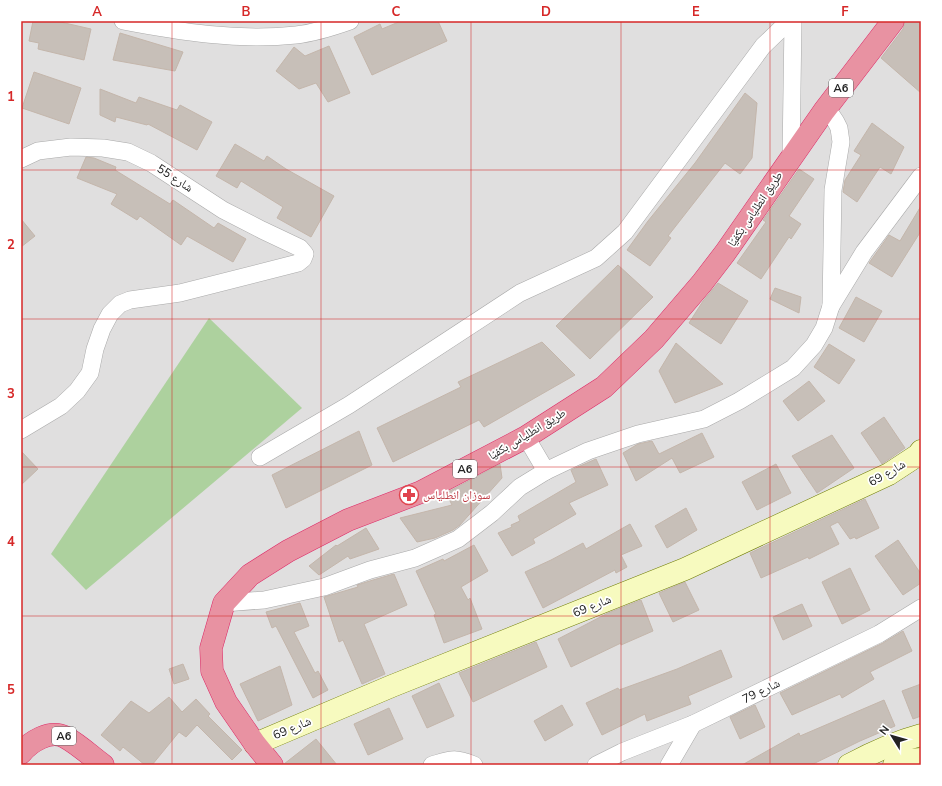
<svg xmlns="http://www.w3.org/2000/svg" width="942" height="786" font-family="'Nunito Sans','Noto Naskh Arabic',sans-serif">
<rect width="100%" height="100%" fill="#f2efe9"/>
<!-- residential -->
<rect fill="#e0dfdf" x="21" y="21" width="900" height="744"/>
<!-- forest -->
<polygon fill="#add19e" points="209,318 302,408 86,590 51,554"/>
<!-- building -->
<g fill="#c7bfb8" stroke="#c4b6ab">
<polygon points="33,21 56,21 91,29 84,60 38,49 39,43 29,41"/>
<polygon points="401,21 438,21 447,41 372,75 354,37 380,24 382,29"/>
<polygon points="905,21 921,21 921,93 881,58 903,29"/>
<polygon points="120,33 183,52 175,71 113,60"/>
<polygon points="329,46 350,93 328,102 316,83 299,89 276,71 294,47 305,56"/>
<polygon points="34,72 81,88 69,124 22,108"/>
<polygon points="100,89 136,103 139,97 177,110 180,105 212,122 197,150 148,124 147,125 116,117 115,122 100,115"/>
<polygon points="745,93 757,103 752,158 740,174 725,163 668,236 671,238 650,266 627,250 648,221 695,163"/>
<polygon points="872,123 904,147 891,174 880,167 857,202 843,192 845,180 861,155 854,151"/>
<polygon points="235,144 264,161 267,156 286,169 334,196 311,237 277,218 283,207 241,181 237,188 216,176"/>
<polygon points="86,157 94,158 116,167 115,170 170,204 173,200 214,228 218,223 246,239 233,262 187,236 181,245 140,216 137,220 111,204 117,194 77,178"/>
<polygon points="799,169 814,179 789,216 801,224 791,239 789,237 761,279 737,263 766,222 763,220"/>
<polygon points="921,206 921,231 892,277 869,263 889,235 900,241"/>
<polygon points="21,219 35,236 21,247"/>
<polygon points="618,265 653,297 590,359 556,326"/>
<polygon points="718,283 748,301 721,344 689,323 703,301"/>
<polygon points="775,288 801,297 799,313 770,299"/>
<polygon points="856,297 882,311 864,342 839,328"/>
<polygon points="542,342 575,375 484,427 479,420 393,462 377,428 461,387 458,382"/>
<polygon points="676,343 723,384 675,403 659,371"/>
<polygon points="829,344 855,360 839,384 814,367"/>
<polygon points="809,381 825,401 798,421 783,401"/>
<polygon points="884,417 905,448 882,464 861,433"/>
<polygon points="359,431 372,465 286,508 272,475"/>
<polygon points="702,433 714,457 680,473 672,458 636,481 623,453 638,444 652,441 659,454"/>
<polygon points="832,435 854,468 817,493 792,456"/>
<polygon points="21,451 38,469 21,485"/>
<polygon points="596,459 608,485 569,503 576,514 533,539 535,543 512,556 498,533 512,527 511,525 520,521 518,516 576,482 571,470"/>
<polygon points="500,464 502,478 460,525 453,530 435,538 417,542 400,518 452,505 446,493"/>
<polygon points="776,464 791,493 757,510 742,482"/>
<polygon points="865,499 879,528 856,539 855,537 850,539 838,522 830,526 839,544 809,559 808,557 761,578 750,553"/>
<polygon points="686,508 697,530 667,548 655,526"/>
<polygon points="630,524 642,546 621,555 627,567 616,573 615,570 543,608 525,572 551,560 583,543 586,549"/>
<polygon points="366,528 379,549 350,559 348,556 319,575 309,566 336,545 337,546"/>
<polygon points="898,540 921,574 921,583 903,595 875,556"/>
<polygon points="474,545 488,571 461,587 468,600 470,598 482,629 444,643 434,615 436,614 416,571 443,559 444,561"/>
<polygon points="850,568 870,610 842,624 822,582"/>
<polygon points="394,574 407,605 364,624 385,674 362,684 343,640 339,642 324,597 358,587 357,585 373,580"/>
<polygon points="685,582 699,610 673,622 659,593"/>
<polygon points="641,600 653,631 621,645 621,643 571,667 558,639 608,613"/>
<polygon points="300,603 309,626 294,632 315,673 318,671 328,690 313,698 276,626 272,628 266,612"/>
<polygon points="802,604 812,626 783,640 773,617"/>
<polygon points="903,631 912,651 870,672 874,679 842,698 840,694 792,715 780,693 883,643"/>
<polygon points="536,642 547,667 473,702 459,673"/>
<polygon points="721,650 732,677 688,696 691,704 647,721 645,714 602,735 586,703 618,688 619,690 677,669"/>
<polygon points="183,664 189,679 174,684 169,669"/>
<polygon points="280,666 292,705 258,721 240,684"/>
<polygon points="439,683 454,716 427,728 412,696"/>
<polygon points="921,684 921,716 913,719 902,691"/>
<polygon points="169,697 182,712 196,699 210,714 208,716 242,750 232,760 197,725 186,737 179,732 152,765 145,765 123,747 120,751 101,735 131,701 149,713"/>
<polygon points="884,700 895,726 860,741 811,765 742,765 799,733 800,736"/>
<polygon points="562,705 573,725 545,741 534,721"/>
<polygon points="755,705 765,727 740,739 730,717"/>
<polygon points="389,708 403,739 368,755 354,724"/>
<polygon points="316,739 337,765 284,765 284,764"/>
</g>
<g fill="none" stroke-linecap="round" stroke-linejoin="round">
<defs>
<g id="street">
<path d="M123,21C180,32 238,41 296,35C314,33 333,27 350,21"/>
<polyline points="791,157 793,21"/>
<polyline points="21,159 38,151 71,147 103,148 128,152 151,163 223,210 262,230 300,248 305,254 303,259 298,263 180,293 130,300 120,304 110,314 102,329 95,349 90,373 77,391 61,406 21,430"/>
<polyline points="831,306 864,252 921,176"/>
<polyline points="260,457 349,405 520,293 596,258 625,232 763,46 789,21"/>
<polyline points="546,471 588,451 638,434 704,419 739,401 793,368 814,345 824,328 831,306 833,190 841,142 839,128 836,122 832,116 824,111"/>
<polyline points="224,603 264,600 324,587 370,570 415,558 458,539 492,513 520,487 546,471 526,437"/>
<path d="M432,765C452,759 454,757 474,765"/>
<polyline points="596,765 622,752 693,724 879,634 921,608"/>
<polyline points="669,765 693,724"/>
</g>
<g id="secondary">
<polyline points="255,744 392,686 685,569 889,474 918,455 921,451"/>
<path d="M849,765C873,752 895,742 921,735"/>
<polyline points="894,765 910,760 921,759"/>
</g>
<g id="highway">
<path d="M21,753C30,742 50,729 65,737C78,744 91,756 103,765"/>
<polyline points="272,765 255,744 226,702 212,671 211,648 224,603 250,575 288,551 348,520 421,492 526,437 604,387 654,339 702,283 725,253 824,111 893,21"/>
</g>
</defs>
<!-- street casing -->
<use href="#street" stroke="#a9a9a9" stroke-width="18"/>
<!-- secondary casing -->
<use href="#secondary" stroke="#707d05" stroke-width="23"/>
<!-- highway casing -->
<use href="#highway" stroke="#dc2a67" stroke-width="23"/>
<!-- street -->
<use href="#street" stroke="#fff" stroke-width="17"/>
<!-- secondary -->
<use href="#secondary" stroke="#f7fabf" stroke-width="22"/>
<!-- highway -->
<use href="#highway" stroke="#e892a2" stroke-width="22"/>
</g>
<!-- grid -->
<path fill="none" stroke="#d62828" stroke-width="1" stroke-opacity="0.55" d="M172,21V765M321,21V765M471,21V765M621,21V765M770,21V765M21,170H921M21,319H921M21,467H921M21,616H921"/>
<!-- icons -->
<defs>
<symbol id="pharmacy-ring" viewBox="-11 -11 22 22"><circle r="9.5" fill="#fff" stroke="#e0444e" stroke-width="1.5"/><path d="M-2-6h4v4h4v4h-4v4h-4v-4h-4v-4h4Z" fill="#e0444e"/></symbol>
</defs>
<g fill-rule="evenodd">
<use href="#pharmacy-ring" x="398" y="484" width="22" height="22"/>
</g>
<g text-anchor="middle" stroke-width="3.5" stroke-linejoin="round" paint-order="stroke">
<!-- shield labels -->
<g fill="#fff" stroke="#646464" stroke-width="1">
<rect x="829" y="79" width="24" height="18" rx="3"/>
<rect x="453" y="460" width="24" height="18" rx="3"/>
<rect x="52" y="727" width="24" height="18" rx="3"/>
</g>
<g font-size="11" font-weight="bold" fill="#222">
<text x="841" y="92">A6</text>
<text x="465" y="473">A6</text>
<text x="64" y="740">A6</text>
</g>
<!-- street labels -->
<g font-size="12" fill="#222" stroke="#fff">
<text transform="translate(175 178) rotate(33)" y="4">شارع 55</text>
<text transform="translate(755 209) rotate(-56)" y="4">طريق انطلياس بكفيّا</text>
<text transform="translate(527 434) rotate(-31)" y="4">طريق انطلياس بكفيّا</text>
<text transform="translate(887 473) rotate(-30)" y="4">شارع 69</text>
<text transform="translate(592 606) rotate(-22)" y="4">شارع 69</text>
<text transform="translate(761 691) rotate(-26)" y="4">شارع 79</text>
<text transform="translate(292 728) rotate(-23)" y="4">شارع 69</text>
</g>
<!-- health labels -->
<g font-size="12" fill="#be3a42" stroke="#fff" text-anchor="start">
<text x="423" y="499">سوزان انطلياس</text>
</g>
</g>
<!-- border -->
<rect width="942" height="786" fill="none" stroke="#ffffff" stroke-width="44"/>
<!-- north arrow -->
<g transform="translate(892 736) rotate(307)" stroke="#ffffff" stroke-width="3" paint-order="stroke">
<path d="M0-3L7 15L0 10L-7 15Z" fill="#222222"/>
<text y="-6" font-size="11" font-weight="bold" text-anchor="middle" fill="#222222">N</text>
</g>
<rect x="22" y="22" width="898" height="742" fill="none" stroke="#d62828" stroke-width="1.5"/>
<g font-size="13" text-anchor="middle" font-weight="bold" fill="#d62828">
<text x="97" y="16">A</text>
<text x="246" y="16">B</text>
<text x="396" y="16">C</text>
<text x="546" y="16">D</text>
<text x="696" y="16">E</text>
<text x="845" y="16">F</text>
<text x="11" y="101">1</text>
<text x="11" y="249">2</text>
<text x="11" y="398">3</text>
<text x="11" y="546">4</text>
<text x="11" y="694">5</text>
</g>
</svg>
